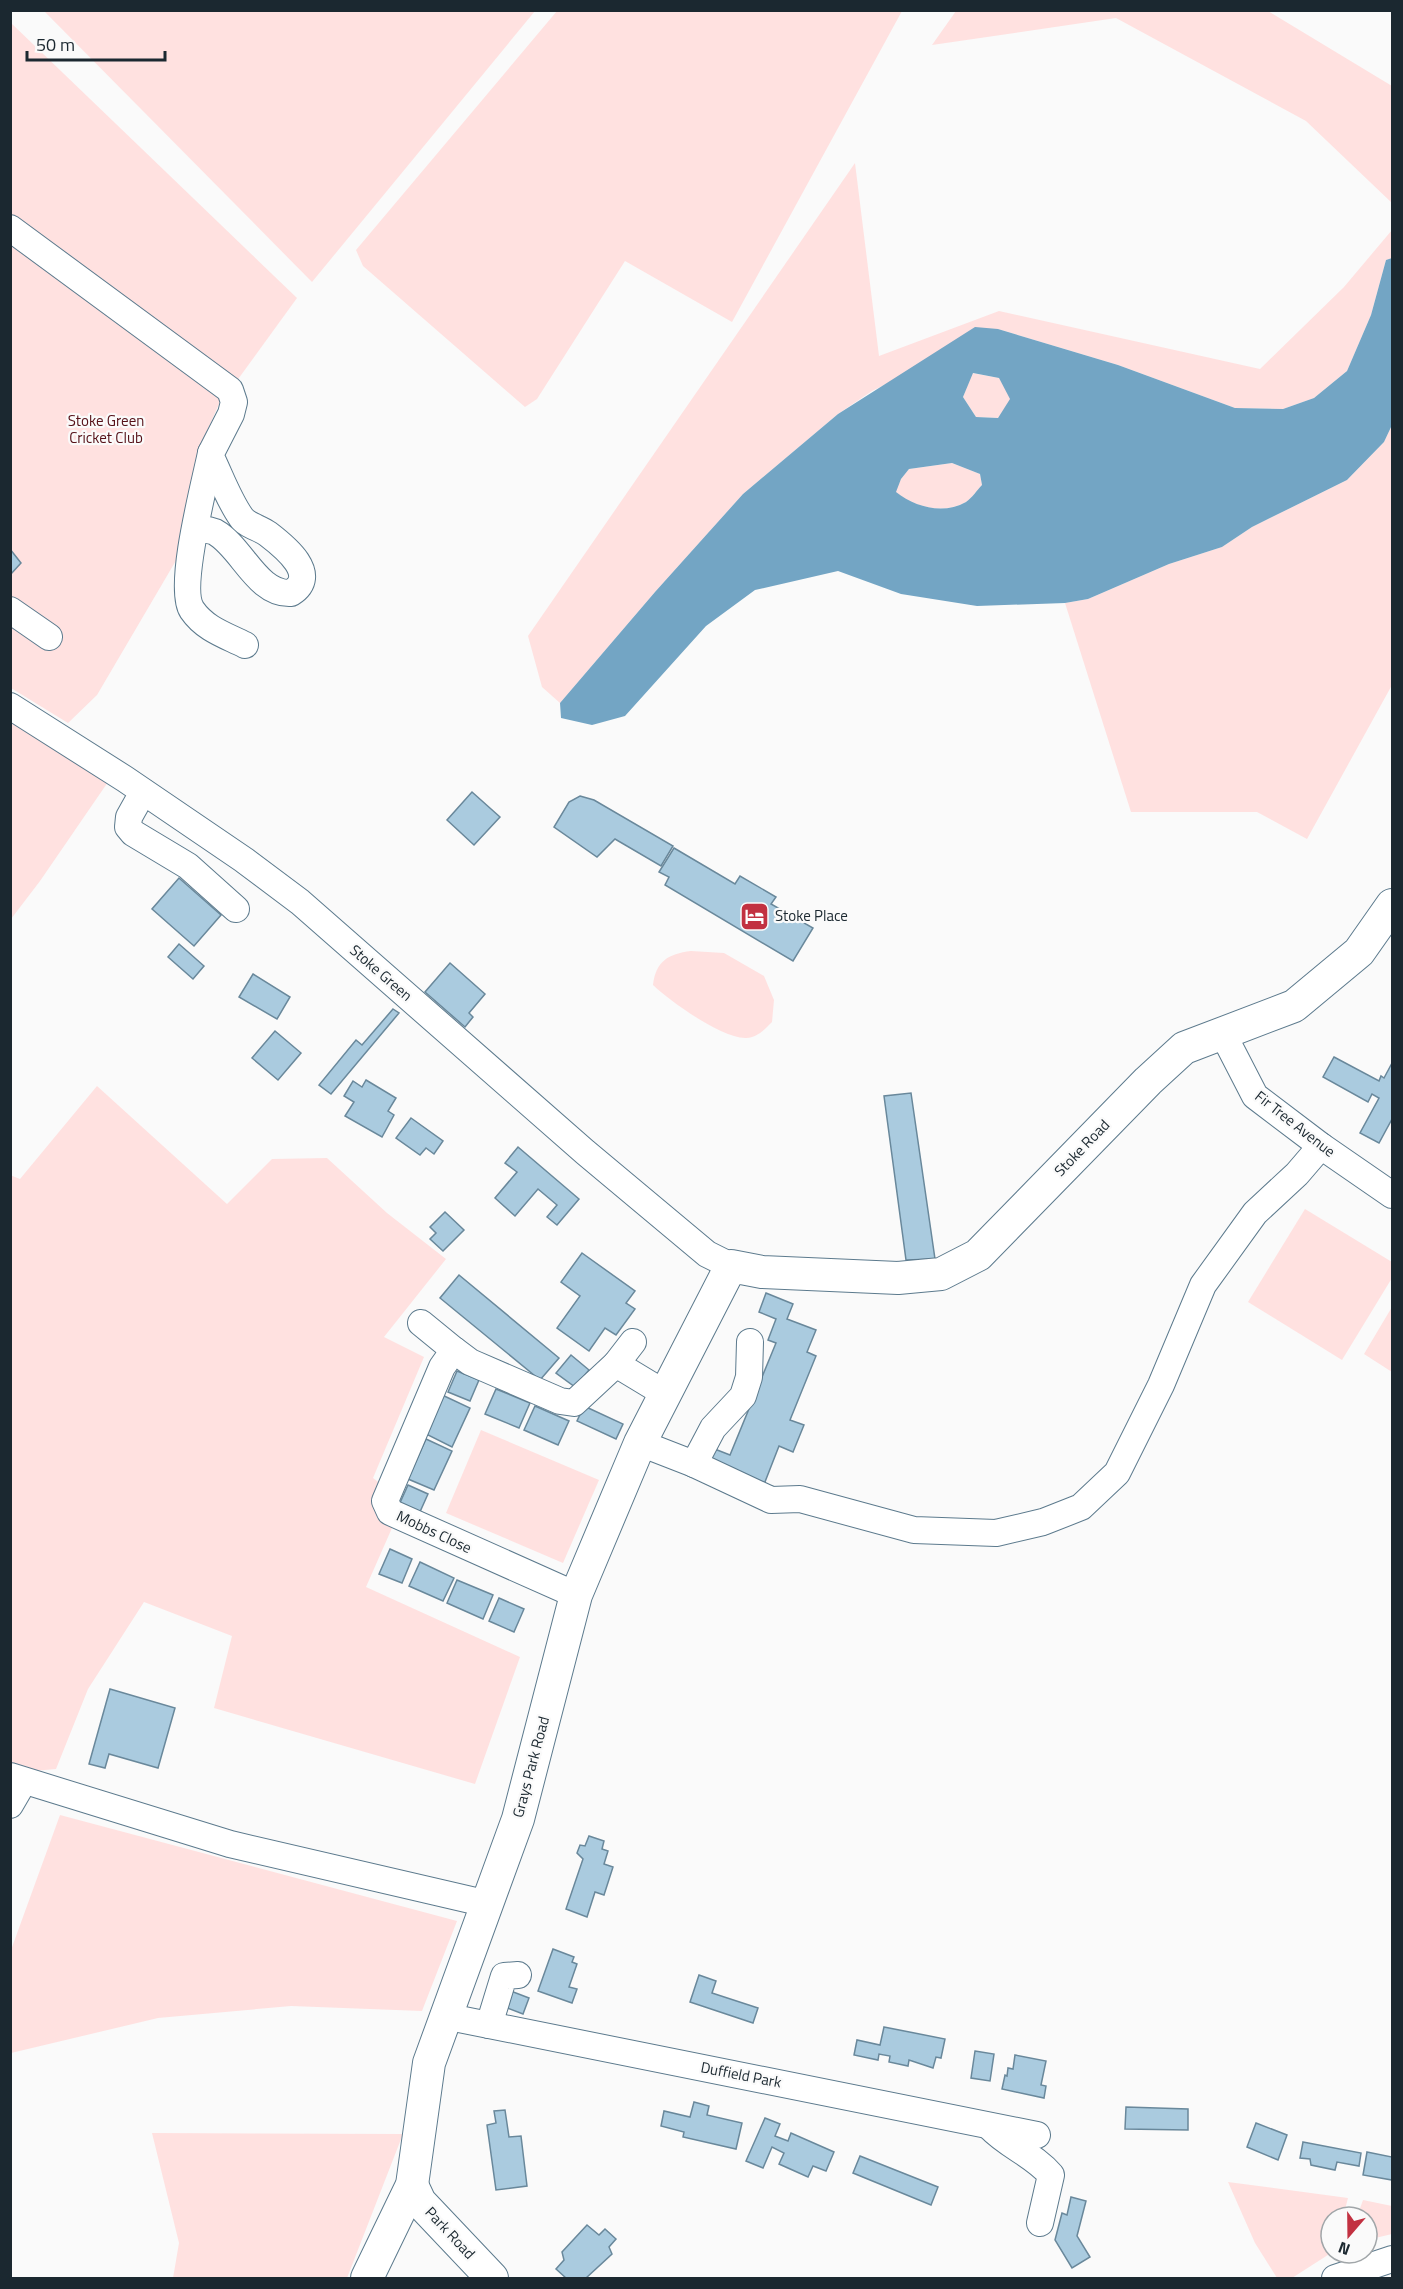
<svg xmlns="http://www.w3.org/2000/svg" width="1403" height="2289" font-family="'Titillium Web',sans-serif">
<rect width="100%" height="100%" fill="#fafafa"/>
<!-- green -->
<g fill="#ffe1e0">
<polygon points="44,11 535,11 312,282"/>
<polygon points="557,11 902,11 732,322 625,261 537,399 525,407 363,266 356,250"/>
<polygon points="956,11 1268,11 1392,86 1392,203 1306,121 1116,18 932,45"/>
<polygon points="10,22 297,298 236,382 11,215"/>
<polygon points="855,163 879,356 999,311 1260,369 1344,287 1392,230 1392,258 1386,260 1371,315 1347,371 1314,398 1283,409 1235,408 1118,365 998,329 872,391 838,414 743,494 655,592 560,703 542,687 528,636"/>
<polygon points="10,240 223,395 199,449 181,552 97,695 68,723 11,688"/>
<polygon points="972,373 999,378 1011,399 998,418 976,417 963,397"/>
<polygon points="1392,425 1392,685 1307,839 1257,812 1131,812 1065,603 1088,599 1169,564 1222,547 1252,527 1347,480 1384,442"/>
<path d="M952,463L980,474L982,485C977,490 972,498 966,502C942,515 915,507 895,492L901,479L909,469Z"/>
<polygon points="11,718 108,782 40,881 11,919"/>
<path d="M691,951L724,953L764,976L774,1000L772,1022C765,1029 756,1039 745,1038C720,1037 671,1002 653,985C656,961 668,954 691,951Z"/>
<polygon points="97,1086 227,1204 272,1159 327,1158 387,1213 446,1259 384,1337 424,1357 373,1478 381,1484 377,1518 392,1528 366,1587 520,1657 475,1784 214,1708 232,1636 144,1602 88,1689 56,1769 11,1773 10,1175 20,1179"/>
<polygon points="1305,1209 1392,1262 1392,1278 1342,1360 1248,1302"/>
<polygon points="1392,1307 1392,1372 1364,1354"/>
<polygon points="481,1430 599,1480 563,1563 446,1513"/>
<polygon points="60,1815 457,1921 422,2011 291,2006 158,2018 11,2053 11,1950"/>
<polygon points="152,2133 403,2134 347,2278 173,2278 179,2243"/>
<polygon points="1228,2182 1348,2198 1343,2217 1331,2217 1331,2253 1292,2278 1277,2278 1255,2243"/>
<polygon points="1363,2200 1392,2206 1392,2234 1367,2240 1367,2217 1357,2217"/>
</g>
<!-- water -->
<path fill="#73a5c4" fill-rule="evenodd" d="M1392,258V425L1384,442L1347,480L1252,527L1222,547L1169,564L1088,599L1065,603L977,606L901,594L838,571L755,590L706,626L625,716L592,725L561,718L560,703L655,592L743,494L838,414L975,327L998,329L1118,365L1235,408L1283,409L1314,398L1347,371L1371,315L1386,260ZM973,373L999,378L1010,399L998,418L976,417L963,397ZM952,463L980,474L982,485C977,490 972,498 966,502C943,515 915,507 896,492L901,479L909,469Z"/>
<!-- building -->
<g fill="#aacbdf" stroke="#69889b" stroke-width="1.5">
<polygon points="10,549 21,563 10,575"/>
<polygon points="472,792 500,817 474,845 447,820"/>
<polygon points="580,796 594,800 673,846 661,866 615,839 597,857 554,827 569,802"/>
<polygon points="674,848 735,884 740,876 776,897 771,904 813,928 793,961 665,885 669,877 659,872"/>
<polygon points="179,878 221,915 194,946 152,909"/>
<polygon points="179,944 204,966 193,979 168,957"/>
<polygon points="450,963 485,994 469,1013 473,1017 465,1027 425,992"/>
<polygon points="253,974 290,997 277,1019 239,997"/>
<polygon points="393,1009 399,1013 331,1094 319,1085 356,1040 362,1045"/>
<polygon points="275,1031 301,1053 278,1080 252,1058"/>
<polygon points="1334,1057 1379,1081 1381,1076 1384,1078 1392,1063 1392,1119 1379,1143 1360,1133 1379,1098 1372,1094 1368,1102 1323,1077"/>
<polygon points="366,1080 396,1098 388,1111 394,1115 382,1137 345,1116 354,1102 344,1096 353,1081 362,1087"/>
<polygon points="911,1093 935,1259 906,1260 884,1096"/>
<polygon points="411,1118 443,1141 434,1154 426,1148 420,1155 396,1138"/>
<polygon points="518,1147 579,1199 557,1225 547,1217 557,1205 538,1189 515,1216 495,1198 517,1172 505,1163"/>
<polygon points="445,1212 464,1230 443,1251 430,1239 436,1233 430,1227"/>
<polygon points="582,1253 635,1291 626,1303 635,1309 616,1335 605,1328 589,1351 557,1328 580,1296 561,1282"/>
<polygon points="459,1275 559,1358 540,1380 440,1298"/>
<polygon points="766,1293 793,1304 787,1319 816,1330 807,1352 816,1356 790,1420 804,1425 793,1452 779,1446 763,1487 700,1462 707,1446 730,1455 776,1343 768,1340 776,1319 759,1312"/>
<polygon points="571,1355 589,1370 575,1387 556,1373"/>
<polygon points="457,1371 479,1380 470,1401 448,1392"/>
<polygon points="496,1389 530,1403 519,1428 485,1414"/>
<polygon points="440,1394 470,1408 452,1447 422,1432"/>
<polygon points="535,1406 569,1421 558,1445 524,1430"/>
<polygon points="584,1406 623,1424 616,1439 577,1421"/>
<polygon points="426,1439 452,1451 434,1490 408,1479"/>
<polygon points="408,1485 428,1494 419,1514 399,1505"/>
<polygon points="390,1549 412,1559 402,1583 379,1574"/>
<polygon points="420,1562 454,1578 443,1601 409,1586"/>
<polygon points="457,1580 493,1595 483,1619 447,1603"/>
<polygon points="499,1598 524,1609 514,1632 489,1621"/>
<polygon points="110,1689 175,1708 158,1768 109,1754 105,1768 89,1764"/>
<polygon points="589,1836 604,1841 602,1849 608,1851 604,1864 613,1867 604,1895 595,1892 587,1917 566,1909 583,1859 577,1853 580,1845 585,1846"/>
<polygon points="553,1949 574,1957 572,1962 577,1964 569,1987 577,1989 572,2003 538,1991"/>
<polygon points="699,1975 716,1981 712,1993 758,2008 753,2023 690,2002"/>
<polygon points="508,1990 529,1998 523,2014 502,2006"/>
<polygon points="884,2027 945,2039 941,2058 936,2057 933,2068 909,2060 908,2066 889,2062 890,2056 879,2054 878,2060 854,2055 857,2040 880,2045"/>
<polygon points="975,2051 994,2054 990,2081 971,2078"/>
<polygon points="1015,2055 1046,2061 1041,2085 1046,2086 1044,2098 1002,2089 1005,2075 1007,2076 1008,2068 1013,2069"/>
<polygon points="694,2102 709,2106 707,2115 742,2123 736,2149 683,2137 684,2132 661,2126 664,2111 690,2117"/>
<polygon points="1126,2107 1188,2109 1188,2130 1125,2129"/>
<polygon points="505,2110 509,2137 521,2136 527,2186 496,2190 487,2125 496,2123 494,2111"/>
<polygon points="765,2118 780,2124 775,2136 788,2141 791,2133 834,2152 826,2171 813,2166 808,2177 779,2164 784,2153 772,2147 763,2168 746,2161"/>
<polygon points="1256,2123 1287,2135 1278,2160 1247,2147"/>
<polygon points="1303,2142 1361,2153 1359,2166 1337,2162 1335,2170 1311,2165 1310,2159 1300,2158"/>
<polygon points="1367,2152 1392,2157 1392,2180 1363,2175"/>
<polygon points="860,2156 938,2187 931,2205 853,2173"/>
<polygon points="1071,2197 1086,2201 1077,2236 1090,2257 1072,2268 1055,2240 1062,2213 1067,2215"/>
<polygon points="587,2225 599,2235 605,2229 616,2239 609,2247 612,2254 586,2278 566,2278 556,2269 564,2260 562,2252"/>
</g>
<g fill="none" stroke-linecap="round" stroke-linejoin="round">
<defs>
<g id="minor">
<path d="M10,228L230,390L234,402L231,414L211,453L212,459C221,478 229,500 241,517C246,525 260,528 268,534C285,547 320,575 291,593C257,595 242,547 215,532C210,530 202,529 196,528"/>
<path d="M211,453C205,482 177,588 192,610C205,629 225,635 245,645"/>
<polyline points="10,610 49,637"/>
<polyline points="10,706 125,779 244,860 300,902 585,1152 707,1254 731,1266"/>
<polyline points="143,792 129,817 128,827 133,833 188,866 236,909"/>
<polyline points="1222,1032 1255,1096 1321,1146 1392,1195"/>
<polyline points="421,1323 454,1350"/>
<polyline points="616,1364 633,1342"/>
<polyline points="640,1443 694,1464 771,1500 800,1499 914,1530 996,1533 1043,1522 1081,1507 1117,1473 1161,1385 1203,1285 1255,1213 1297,1174 1321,1146"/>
<polyline points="694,1464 713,1428 743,1396 749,1377 750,1342"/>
<polyline points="576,1595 390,1512 385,1501 442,1367 454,1350 470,1362 560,1401 574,1403 616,1364 664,1393"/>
<polyline points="10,1776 230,1844 488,1904"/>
<polyline points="10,1805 24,1781"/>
<polyline points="444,2016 1037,2135"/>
<polyline points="489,2025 504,1976 518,1975"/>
<path d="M990,2127C1008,2146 1034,2155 1051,2175L1040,2223"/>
<polyline points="1335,2278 1392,2259"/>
</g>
<g id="major">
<polyline points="412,2185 420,2202 492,2278"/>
<polyline points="367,2278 412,2185 429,2063 518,1819 576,1595 640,1443 731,1266 762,1272 898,1278 941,1274 978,1255 1148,1081 1184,1048 1294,1006 1359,952 1392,905"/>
</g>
</defs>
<!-- minor casing -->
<use href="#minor" stroke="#5c7a8d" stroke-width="28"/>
<!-- major casing -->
<use href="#major" stroke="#5c7a8d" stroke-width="34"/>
<!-- minor -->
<use href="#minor" stroke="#fff" stroke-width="26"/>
<!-- major -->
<use href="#major" stroke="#fff" stroke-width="32"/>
</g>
<!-- icons -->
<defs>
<symbol id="hotel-square" viewBox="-11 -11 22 22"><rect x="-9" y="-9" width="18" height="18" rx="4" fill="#c23141" stroke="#fafafa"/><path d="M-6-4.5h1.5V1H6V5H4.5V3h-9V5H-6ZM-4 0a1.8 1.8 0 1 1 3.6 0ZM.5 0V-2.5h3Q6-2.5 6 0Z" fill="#fff"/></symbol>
</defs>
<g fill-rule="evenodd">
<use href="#hotel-square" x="738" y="900" width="33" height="33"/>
</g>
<g text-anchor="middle" stroke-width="4.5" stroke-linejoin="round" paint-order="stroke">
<!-- park labels -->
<g font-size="15" fill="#551017" stroke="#fafafa">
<text x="106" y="426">Stoke Green<tspan x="106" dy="17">Cricket Club</tspan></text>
</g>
<!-- poi labels -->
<g font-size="15" fill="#1b2830" stroke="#fafafa" text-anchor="start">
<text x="775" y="921">Stoke Place</text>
</g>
<!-- street labels -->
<g font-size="15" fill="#1b2830" stroke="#fafafa">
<text transform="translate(381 973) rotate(41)" y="5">Stoke Green</text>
<text transform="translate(1295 1124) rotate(38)" y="5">Fir Tree Avenue</text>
<text transform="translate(1082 1148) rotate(-46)" y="5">Stoke Road</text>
<text transform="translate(434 1532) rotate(25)" y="5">Mobbs Close</text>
<text transform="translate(531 1767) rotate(-75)" y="5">Grays Park Road</text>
<text transform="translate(741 2075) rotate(11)" y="5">Duffield Park</text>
<text transform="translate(450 2233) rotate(47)" y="5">Park Road</text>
</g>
</g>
<!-- border -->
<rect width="1403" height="2289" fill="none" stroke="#1b2830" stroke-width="24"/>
<!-- north arrow -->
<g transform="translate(1349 2235) rotate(200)"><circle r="28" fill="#fafafa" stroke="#a1a6a9" stroke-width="1.5"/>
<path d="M0-4.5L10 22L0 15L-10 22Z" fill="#c23141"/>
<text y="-9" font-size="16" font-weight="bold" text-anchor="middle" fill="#1b2830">N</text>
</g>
<!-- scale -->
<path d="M27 51v9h138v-9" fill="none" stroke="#1b2830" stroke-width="3"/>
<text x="36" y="51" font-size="18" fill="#1b2830" stroke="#fafafa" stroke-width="4.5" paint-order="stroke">50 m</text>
</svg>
